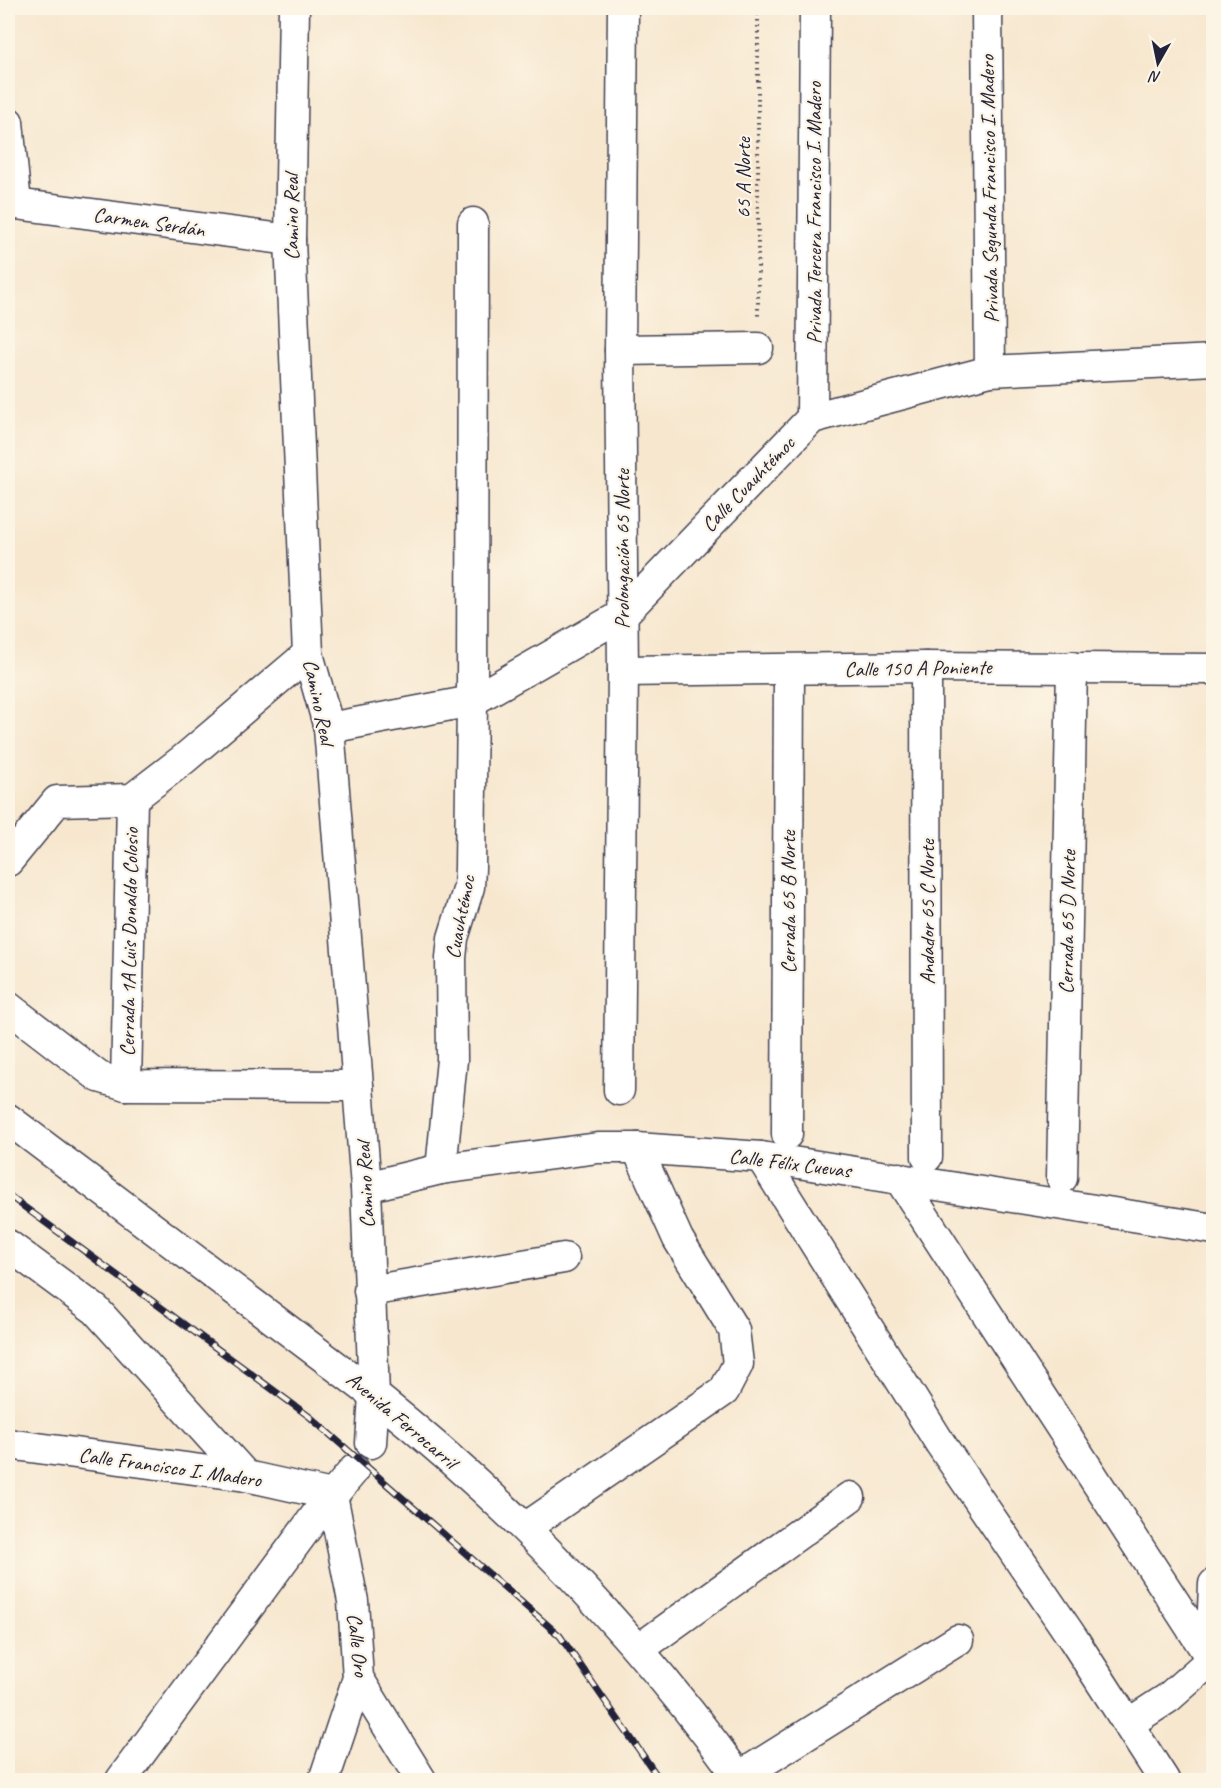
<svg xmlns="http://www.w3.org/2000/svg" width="1221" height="1788" font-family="Caveat,sans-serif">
<rect width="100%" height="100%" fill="#fcf5e5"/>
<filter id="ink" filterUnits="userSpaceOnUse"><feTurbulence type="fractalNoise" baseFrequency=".0167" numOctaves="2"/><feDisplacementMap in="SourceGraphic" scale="12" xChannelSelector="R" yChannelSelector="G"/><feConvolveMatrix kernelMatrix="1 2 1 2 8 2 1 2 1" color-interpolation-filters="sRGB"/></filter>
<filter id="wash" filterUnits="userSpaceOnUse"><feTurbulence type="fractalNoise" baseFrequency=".008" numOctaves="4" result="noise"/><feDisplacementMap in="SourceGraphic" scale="24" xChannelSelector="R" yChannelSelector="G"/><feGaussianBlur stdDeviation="1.35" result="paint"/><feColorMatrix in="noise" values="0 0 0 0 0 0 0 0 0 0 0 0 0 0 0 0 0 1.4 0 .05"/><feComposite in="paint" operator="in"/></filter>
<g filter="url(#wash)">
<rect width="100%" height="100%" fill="#f7e7cf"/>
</g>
<g filter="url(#ink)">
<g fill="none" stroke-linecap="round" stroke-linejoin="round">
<defs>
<g id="street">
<polyline points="294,8 290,240 308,654 329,728 358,1086 366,1187 374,1395 371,1443"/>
<polyline points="987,8 990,371"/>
<polyline points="8,122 16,204"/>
<polyline points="8,203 290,240"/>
<polyline points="620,350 758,348"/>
<polyline points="812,418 815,8"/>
<polyline points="926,667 927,1157"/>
<polyline points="623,671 926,667 1214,669"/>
<polyline points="329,728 472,701 622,615 812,418 990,371 1214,360"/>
<polyline points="8,861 57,801 132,799 184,759 308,654"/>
<polyline points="8,1007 99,1077 126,1085 358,1086"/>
<polyline points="126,1085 132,799"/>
<polyline points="619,1090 623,671 620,350 623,8"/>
<path d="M8,1119L374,1395C513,1506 637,1636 741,1780"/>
<polyline points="787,1134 789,670"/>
<polyline points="761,1157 940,1443 1074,1640 1164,1780"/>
<polyline points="441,1169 452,1060 451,958 453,938 469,887 470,868 472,701 473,223"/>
<polyline points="899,1178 1214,1663"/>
<polyline points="1062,1178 1072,667"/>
<polyline points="366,1187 441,1169 598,1148 637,1148 761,1157 1214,1229"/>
<polyline points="8,1245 96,1310 246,1476"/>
<polyline points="369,1291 564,1258"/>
<polyline points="8,1444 246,1476 332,1495"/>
<polyline points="332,1495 353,1601 358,1678 421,1780"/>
<polyline points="525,1528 724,1391 738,1364 734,1330 678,1239 637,1148"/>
<polyline points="639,1649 850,1497"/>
<polyline points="1128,1724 1168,1698 1211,1660 1214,1584"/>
<polyline points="739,1777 958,1640"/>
<polyline points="121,1780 317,1514 354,1470"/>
<polyline points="324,1780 358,1678"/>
</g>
</defs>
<!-- street casing -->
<use href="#street" stroke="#424051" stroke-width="33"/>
<!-- path -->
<polyline stroke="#424051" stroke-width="4" stroke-dasharray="1.5 4.5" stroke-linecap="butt" points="758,8 758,318"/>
<!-- street -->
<use href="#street" stroke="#fff" stroke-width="30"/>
<defs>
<polyline id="rail" points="8,1195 310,1417 560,1636 660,1780"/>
</defs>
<!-- rail casing -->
<use href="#rail" stroke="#22223b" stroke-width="7"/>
<!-- rail -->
<use href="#rail" stroke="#fcf5e5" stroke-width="4.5" stroke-dasharray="14" stroke-linecap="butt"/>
</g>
</g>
<g text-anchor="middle" stroke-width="4.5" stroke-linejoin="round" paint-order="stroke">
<!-- street labels -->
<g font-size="21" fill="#22223b" stroke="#fcf5e5">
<text transform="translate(743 178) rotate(-90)" y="7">65 A Norte</text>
<text transform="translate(989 189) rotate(-91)" y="7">Privada Segunda Francisco I. Madero</text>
<text transform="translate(814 213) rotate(-90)" y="7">Privada Tercera Francisco I. Madero</text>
<text transform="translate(291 217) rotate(-90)" y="7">Camino Real</text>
<text transform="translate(149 222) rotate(8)" y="7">Carmen Serdán</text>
<text transform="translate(748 484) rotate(-46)" y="7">Calle Cuauhtémoc</text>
<text transform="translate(622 549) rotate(-90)" y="7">Prolongación 65 Norte</text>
<text transform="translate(918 668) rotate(-1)" y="7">Calle 150 A Poniente</text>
<text transform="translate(319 702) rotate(78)" y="7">Camino Real</text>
<text transform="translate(788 902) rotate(-90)" y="7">Cerrada 65 B Norte</text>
<text transform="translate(927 912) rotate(-90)" y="7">Andador 65 C Norte</text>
<text transform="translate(460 917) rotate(-79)" y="7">Cuauhtémoc</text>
<text transform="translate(1067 922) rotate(-89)" y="7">Cerrada 65 D Norte</text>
<text transform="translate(129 942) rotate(-89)" y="7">Cerrada 1A Luis Donaldo Colosio</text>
<text transform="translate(790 1163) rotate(7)" y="7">Calle Félix Cuevas</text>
<text transform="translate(365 1185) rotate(-93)" y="7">Camino Real</text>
<text transform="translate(402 1420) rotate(40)" y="7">Avenida Ferrocarril</text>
<text transform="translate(170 1467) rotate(8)" y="7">Calle Francisco I. Madero</text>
<text transform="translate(358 1645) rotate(83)" y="7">Calle Oro</text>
</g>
</g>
<!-- margin -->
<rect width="1221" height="1788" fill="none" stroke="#fcf5e5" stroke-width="30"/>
<!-- north arrow -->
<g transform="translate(1158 63) rotate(189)" stroke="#fcf5e5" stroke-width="4.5" paint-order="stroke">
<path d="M0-4.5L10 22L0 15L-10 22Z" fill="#22223b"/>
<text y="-9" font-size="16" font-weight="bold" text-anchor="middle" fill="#22223b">N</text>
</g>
</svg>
